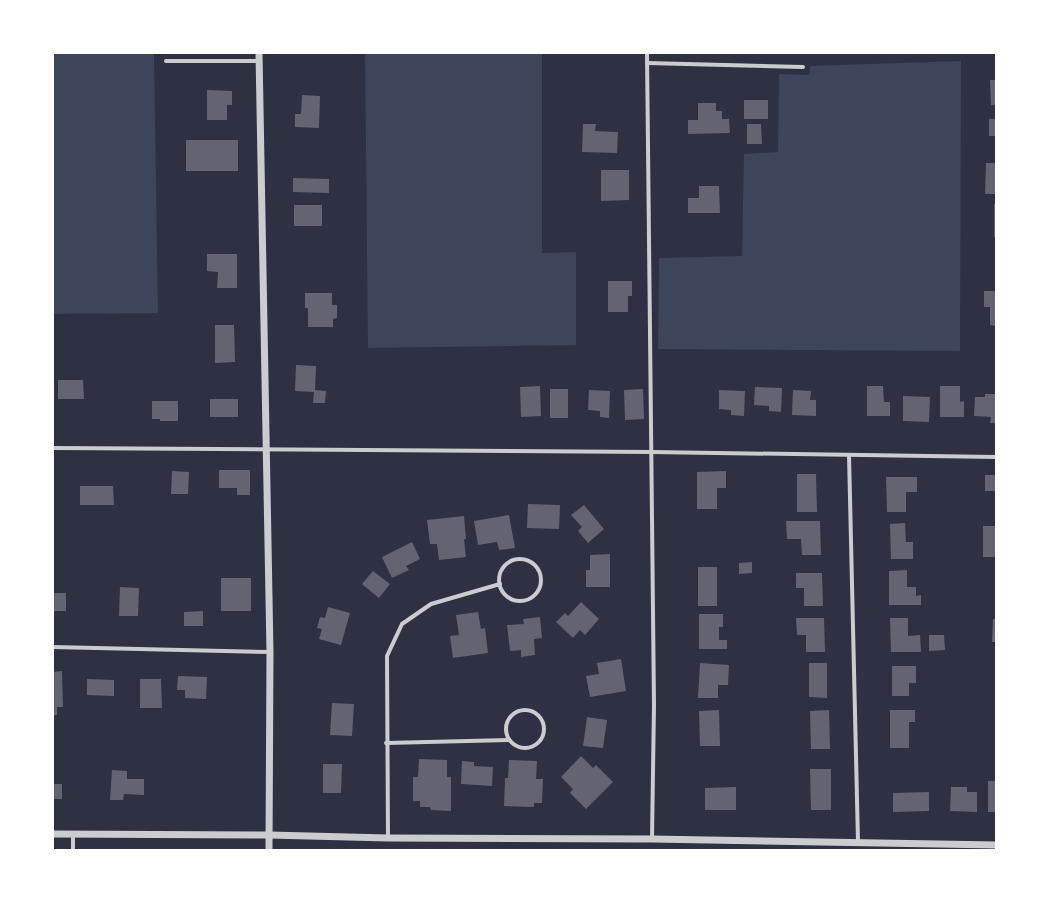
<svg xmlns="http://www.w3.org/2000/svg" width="1049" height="903" font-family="'Space Grotesk',sans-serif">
<rect width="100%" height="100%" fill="#2d3142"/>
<!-- green -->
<g fill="#3c4559">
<polygon points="53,53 154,53 158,313 53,314"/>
<polygon points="365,53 542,53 542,253 576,252 576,345 368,348"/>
<polygon points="961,61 960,351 658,349 659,258 742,256 744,154 778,152 779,74 809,75 810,66"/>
</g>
<!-- building -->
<g fill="#626471">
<polygon points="990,80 996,80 996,105 991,105"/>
<polygon points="207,90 232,91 232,105 227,105 227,120 207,120"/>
<polygon points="302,95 320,96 319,128 295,127 295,114 301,114"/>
<rect x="744" y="100" width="24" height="19"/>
<polygon points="698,103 716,103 716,111 722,111 722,119 729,119 730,133 688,134 688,120 698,120"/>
<rect x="989" y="119" width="7" height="17"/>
<polygon points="583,124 596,124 595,131 618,132 617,153 582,152"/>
<polygon points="747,124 761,124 762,144 747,144"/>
<rect x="186" y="140" width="52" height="31"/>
<polygon points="986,163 996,163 996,194 985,194"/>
<polygon points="601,170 629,170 629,200 601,201"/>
<polygon points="293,178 329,179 329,193 293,192"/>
<polygon points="699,186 719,186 720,213 688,213 688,198 699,198"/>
<rect x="994" y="204" width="2" height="33"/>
<rect x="294" y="205" width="28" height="21"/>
<polygon points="207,254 237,254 237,288 217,288 218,272 207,271"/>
<polygon points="608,281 632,281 632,296 628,296 628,312 608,312"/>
<polygon points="984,291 996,291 996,326 990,325 990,307 984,307"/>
<polygon points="305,293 332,293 332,305 337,305 337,318 333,319 333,327 308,327 308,308 305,308"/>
<polygon points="215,325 234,325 235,362 215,363"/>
<polygon points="296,365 316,366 315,390 326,391 325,403 313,403 314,392 295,391"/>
<polygon points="58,380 83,380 84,399 58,399"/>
<polygon points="540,386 541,416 521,417 520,387"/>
<polygon points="867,386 883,386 884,402 890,402 890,416 867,416"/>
<polygon points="940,386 960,386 960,402 964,401 964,417 940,417"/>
<polygon points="755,387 782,388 781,412 769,411 769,406 754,405"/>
<rect x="550" y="389" width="18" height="29"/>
<polygon points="643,389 644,419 625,420 624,390"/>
<polygon points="589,390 610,391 609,418 600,417 600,411 588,410"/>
<polygon points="719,390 745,391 744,416 731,415 731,410 719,409"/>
<polygon points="793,390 811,391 810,400 816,400 816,416 792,415"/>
<polygon points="985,394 996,394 996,423 990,423 991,417 974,416 975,397 985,397"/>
<polygon points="903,396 930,397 929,422 903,421"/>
<rect x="210" y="399" width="28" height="18"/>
<polygon points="152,401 178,401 178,421 160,421 160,419 152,419"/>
<polygon points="219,470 250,470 250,495 237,495 237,488 219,488"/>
<polygon points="172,471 189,472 188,494 171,494"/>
<polygon points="726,471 726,488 717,488 717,509 697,509 697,472"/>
<polygon points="797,474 816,474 817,512 797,512"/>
<rect x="985" y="475" width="11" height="16"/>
<polygon points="886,477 917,477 917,492 906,492 906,512 887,512"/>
<polygon points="80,486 113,486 114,505 80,505"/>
<polygon points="528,504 560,505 559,529 527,528"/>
<polygon points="584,505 604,529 588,543 578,531 582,527 571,515"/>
<polygon points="509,515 515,548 499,550 497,542 478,545 474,521"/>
<polygon points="464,516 466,539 464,539 466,557 439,560 437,544 430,544 427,520"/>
<polygon points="786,521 820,521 821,555 802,555 801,539 787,539"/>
<polygon points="905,523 906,542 913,542 913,559 891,559 890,524"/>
<rect x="983" y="526" width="13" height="31"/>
<polygon points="412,542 420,559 406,566 409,570 392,578 382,557"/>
<polygon points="610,554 610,587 586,587 586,570 590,570 590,555"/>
<polygon points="752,562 752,573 739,574 739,563"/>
<rect x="698" y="567" width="19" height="39"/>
<polygon points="907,570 907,587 916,587 916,596 921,595 921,605 889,605 889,571"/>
<polygon points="373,571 390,584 379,598 362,584"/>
<polygon points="796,573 822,573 823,606 804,606 804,588 796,588"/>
<rect x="221" y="578" width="30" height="33"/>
<polygon points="120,587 139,588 138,616 119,616"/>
<rect x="53" y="593" width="13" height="18"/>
<polygon points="581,602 599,619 585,635 580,630 573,638 556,622 565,613 568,616"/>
<polygon points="328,607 350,613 341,645 319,639 322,629 317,628 320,617 325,618"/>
<polygon points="203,611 203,626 184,626 184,612"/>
<polygon points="478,612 481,629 485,628 488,653 453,658 450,636 459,635 456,615"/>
<polygon points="699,614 723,614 723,627 719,627 719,640 727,640 727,649 699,649"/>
<polygon points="540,617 542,638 534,639 535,655 521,657 521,650 510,651 507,625 524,624 523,619"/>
<polygon points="796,618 824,618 825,652 806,652 806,635 797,635"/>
<polygon points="890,618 908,618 908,636 920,635 921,652 891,652"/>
<polygon points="993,619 996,619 996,642 992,642"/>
<polygon points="929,635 944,635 945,650 929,651"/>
<polygon points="621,659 626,691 590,697 586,676 599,674 597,663"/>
<polygon points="700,663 729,665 728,685 718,685 718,698 698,698"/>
<polygon points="809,663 827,663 827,698 809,697"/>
<polygon points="892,666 916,666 916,683 909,683 909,696 892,696"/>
<polygon points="62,671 63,707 57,707 57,715 53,715 53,672"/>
<polygon points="178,676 207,677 206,699 185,698 185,690 177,690"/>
<polygon points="87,679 114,680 114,696 87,695"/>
<polygon points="140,679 161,679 162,708 140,708"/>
<polygon points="332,703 354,704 352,736 330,735"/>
<polygon points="719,710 720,746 700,746 699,711"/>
<polygon points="829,710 830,749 811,749 810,711"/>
<polygon points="890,710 915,710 915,722 909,722 909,748 890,748"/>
<polygon points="587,717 607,720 603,748 583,746"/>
<polygon points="581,756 593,768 596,765 613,782 586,809 570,793 573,789 561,777"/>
<polygon points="419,759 447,760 447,777 451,777 451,811 431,810 430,807 420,807 420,801 413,801 413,777 418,777"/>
<polygon points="509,760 537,761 536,779 543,779 542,803 534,803 534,807 504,806 505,778 508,778"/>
<polygon points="462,761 474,762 474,766 493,767 492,786 461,784"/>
<polygon points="323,764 342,764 341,793 323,793"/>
<polygon points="810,769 831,769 831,810 811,810"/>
<polygon points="112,770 127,771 127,779 144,779 144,795 124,794 123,800 110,800"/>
<rect x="988" y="781" width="8" height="31"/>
<rect x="53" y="784" width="9" height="15"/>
<polygon points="736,787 736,810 705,810 705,788"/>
<polygon points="951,787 967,787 967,792 977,792 977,812 950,811"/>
<polygon points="929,792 929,811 893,812 893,793"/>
</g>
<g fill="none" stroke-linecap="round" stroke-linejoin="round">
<!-- minor -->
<g stroke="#caccd0" stroke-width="4">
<polyline points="647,53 654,705 652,839"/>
<polyline points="166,61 260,61"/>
<polyline points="647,63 803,67"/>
<polyline points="53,448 652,452 996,457"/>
<polyline points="849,455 858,842"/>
<circle cx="520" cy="580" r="21"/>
<polyline points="53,647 270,652"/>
<circle cx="525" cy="729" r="19"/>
<polyline points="386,743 509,740"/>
<polyline points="73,834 73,850"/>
<polyline points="388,838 387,656 402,624 431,604 500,584"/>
</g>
<!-- tertiary -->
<g stroke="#caccd0" stroke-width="7">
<polyline points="259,53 270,652 269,850"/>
<polyline points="53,834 269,835 388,838 652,839 996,845"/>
</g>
</g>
<!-- border -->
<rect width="1049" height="903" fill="none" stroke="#ffffff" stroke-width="108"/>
</svg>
